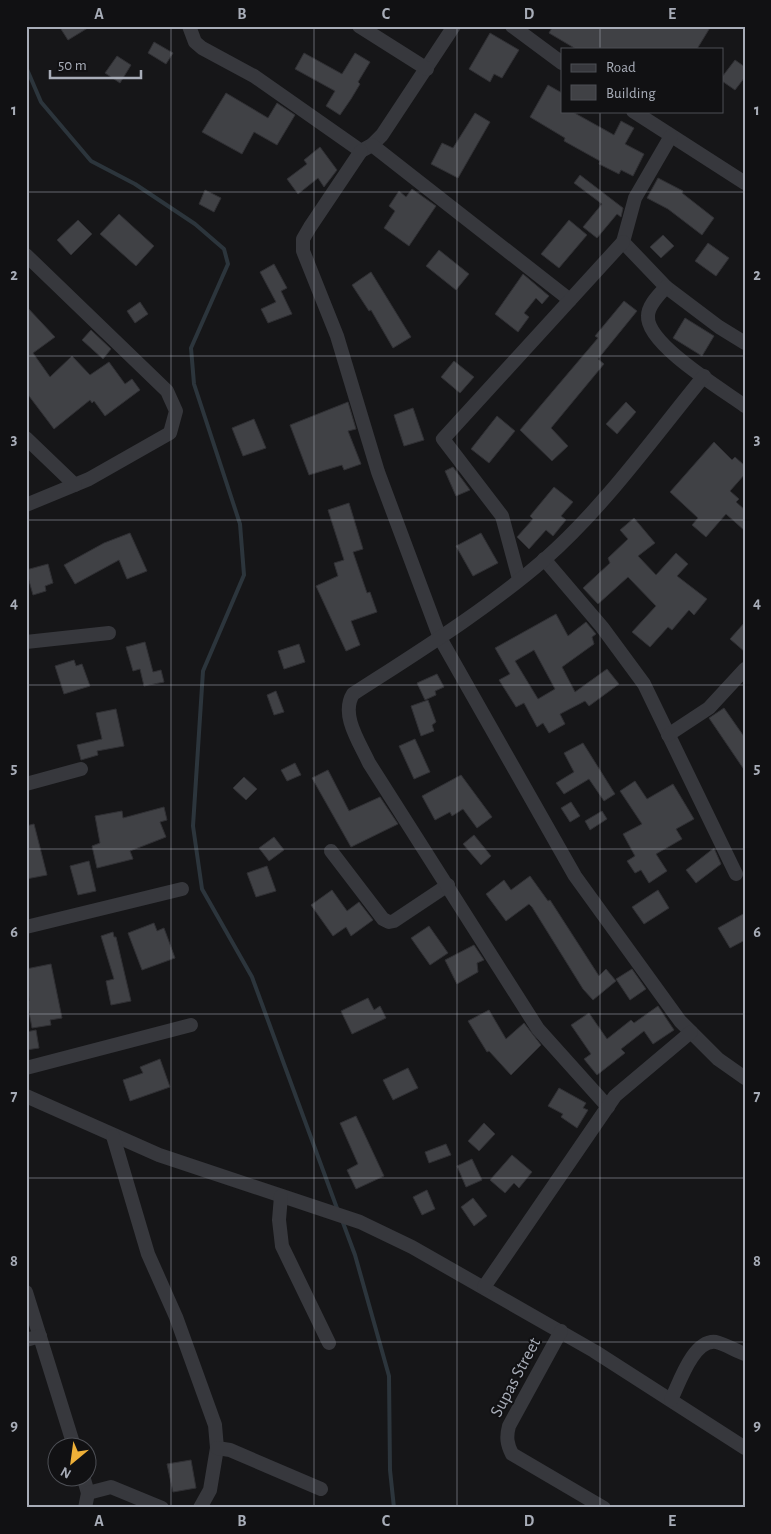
<svg xmlns="http://www.w3.org/2000/svg" width="771" height="1534" font-family="'Alegreya Sans',sans-serif">
<rect width="100%" height="100%" fill="#161618"/>
<g fill="none" stroke-linecap="round" stroke-linejoin="round">
<!-- stream -->
<g stroke="#2c353c" stroke-width="4">
<polyline points="26,67 41,102 91,161 135,184 195,224 224,249 228,264 191,348 194,384 240,524 244,575 203,671 193,826 202,889 252,977 338,1211"/>
<polyline points="342,1220 355,1255 389,1376 390,1470 394,1508"/>
</g>
</g>
<!-- building -->
<g fill="#404145" stroke="#303034" fill-rule="evenodd">
<polygon points="59,26 91,26 68,40"/>
<polygon points="553,26 711,26 697,49 576,49 549,33"/>
<polygon points="490,33 519,50 502,78 494,74 490,82 469,69"/>
<polygon points="154,42 173,53 166,64 148,53"/>
<polygon points="304,53 342,74 355,53 370,62 358,82 360,84 351,99 340,115 326,106 335,91 295,69"/>
<polygon points="117,56 131,65 120,83 105,73"/>
<polygon points="735,60 745,67 745,77 735,90 722,81 722,77"/>
<polygon points="548,85 562,93 562,111 571,111 614,135 621,121 634,128 625,144 644,154 633,176 621,170 619,174 599,164 600,161 564,141 565,138 530,117"/>
<polygon points="226,93 268,118 277,103 295,115 277,145 254,132 242,154 202,132"/>
<polygon points="475,113 490,122 458,178 431,164 442,143 453,148"/>
<polygon points="320,147 337,170 324,187 318,178 298,194 287,179 307,164 304,160"/>
<polygon points="580,175 623,208 621,217 617,214 597,238 583,227 602,204 574,183"/>
<polygon points="658,178 683,191 682,193 714,218 702,235 668,209 647,198"/>
<polygon points="412,189 436,206 409,246 384,228 395,211 389,206 399,191 406,197"/>
<polygon points="205,190 221,198 214,212 199,204"/>
<polygon points="119,214 154,246 136,266 100,234"/>
<polygon points="78,220 92,234 71,255 57,240"/>
<polygon points="569,220 587,235 559,268 541,254"/>
<polygon points="663,235 674,246 661,258 650,247"/>
<polygon points="708,243 729,258 716,276 695,261"/>
<polygon points="439,250 469,274 456,290 426,266"/>
<polygon points="274,264 287,288 281,291 292,314 268,323 261,309 276,302 260,272"/>
<polygon points="371,272 411,337 393,348 371,310 369,311 352,285"/>
<polygon points="523,274 549,296 542,304 536,298 524,313 529,317 518,332 495,314"/>
<polygon points="624,301 637,311 598,359 604,364 551,428 568,446 552,461 520,430 598,338 595,336"/>
<polygon points="140,302 148,314 135,323 127,311"/>
<polygon points="26,306 55,337 33,353 50,377 72,356 90,375 109,362 125,384 132,379 140,390 105,416 94,401 92,403 90,400 54,429 26,392"/>
<polygon points="685,318 714,336 702,356 673,338"/>
<polygon points="91,330 111,349 103,359 82,340"/>
<polygon points="454,361 474,377 460,393 441,377"/>
<polygon points="348,402 356,429 348,431 361,464 344,470 342,465 309,475 290,425"/>
<polygon points="626,402 636,412 617,434 606,424"/>
<polygon points="413,408 424,440 404,446 394,415"/>
<polygon points="497,416 515,431 489,463 471,449"/>
<polygon points="254,419 266,448 243,456 232,428"/>
<polygon points="714,442 732,460 735,457 745,466 745,474 730,491 739,499 736,502 745,510 745,531 726,514 706,537 692,525 698,518 670,492"/>
<polygon points="453,467 470,490 456,496 445,471"/>
<polygon points="554,487 573,502 561,516 566,520 553,536 546,530 529,549 517,537 533,519 530,516"/>
<polygon points="349,503 363,549 353,552 367,593 370,592 377,612 351,621 360,645 346,651 316,586 338,576 334,563 344,560 328,510"/>
<polygon points="634,518 655,543 638,556 656,575 676,553 688,564 677,576 707,599 694,615 689,610 672,630 668,627 650,647 632,632 656,606 628,577 598,604 583,588 610,563 608,558 628,539 620,530"/>
<polygon points="130,533 147,571 127,579 119,560 75,584 64,565 104,543"/>
<polygon points="481,533 498,563 473,576 456,546"/>
<polygon points="48,564 53,583 45,586 46,591 33,595 26,570"/>
<path d="M556,614L568,636L586,622L596,634L592,637L594,644L562,667L575,692L607,669L619,684L589,706L585,701L560,714L565,724L549,733L543,723L537,727L524,703L516,707L499,680L510,674L495,648ZM534,650L555,689L538,699L515,661Z"/>
<polygon points="745,622 745,652 730,639"/>
<polygon points="145,642 153,672 161,670 164,682 144,686 140,669 133,671 126,647"/>
<polygon points="299,644 305,662 284,669 278,651"/>
<polygon points="74,660 76,666 82,664 90,686 64,694 55,666"/>
<polygon points="437,674 444,687 435,691 436,695 425,700 417,683"/>
<polygon points="276,691 284,712 274,715 267,695"/>
<polygon points="428,700 436,722 432,725 434,731 421,736 411,706"/>
<polygon points="724,708 745,738 745,771 709,718"/>
<polygon points="116,709 124,746 97,751 98,755 81,760 77,745 102,739 96,713"/>
<polygon points="415,739 430,772 414,779 399,746"/>
<polygon points="583,743 615,794 604,801 589,779 564,794 556,783 574,772 564,753"/>
<polygon points="295,763 301,775 287,781 281,770"/>
<polygon points="328,770 349,811 380,797 398,824 351,847 312,778"/>
<polygon points="461,775 492,817 477,828 463,809 452,816 450,812 435,820 422,796"/>
<polygon points="244,777 257,789 246,800 233,788"/>
<polygon points="635,781 647,799 673,784 694,819 676,829 682,839 656,854 667,871 649,883 641,870 635,873 627,861 635,856 623,834 642,824 620,791"/>
<polygon points="571,802 580,816 570,822 561,808"/>
<polygon points="164,807 167,820 160,822 166,837 130,851 133,859 97,868 92,846 100,843 95,816 122,811 123,818"/>
<polygon points="602,811 607,819 590,830 585,821"/>
<polygon points="34,824 47,875 26,879 26,826"/>
<polygon points="474,835 491,856 481,865 463,844"/>
<polygon points="274,837 284,850 269,861 259,848"/>
<polygon points="714,848 721,864 696,883 686,870"/>
<polygon points="89,861 96,891 78,895 70,866"/>
<polygon points="267,866 276,891 256,897 247,873"/>
<polygon points="530,876 548,901 550,900 599,976 606,969 616,981 593,1000 583,989 532,907 529,904 506,921 486,894 504,880 511,890"/>
<polygon points="332,890 347,911 359,902 373,920 351,936 346,927 333,936 311,905"/>
<polygon points="658,890 669,908 644,924 632,907"/>
<polygon points="745,913 745,940 730,948 718,928"/>
<polygon points="154,923 157,931 164,928 175,958 142,970 128,933"/>
<polygon points="429,926 448,953 430,965 411,938"/>
<polygon points="113,932 114,937 116,937 131,1001 111,1005 106,981 114,979 101,936"/>
<polygon points="474,945 484,960 477,963 478,972 457,984 445,960"/>
<polygon points="51,964 62,1018 50,1020 51,1025 32,1028 27,1001 29,1001 26,969"/>
<polygon points="632,969 646,989 630,1000 616,979"/>
<polygon points="368,998 374,1010 380,1006 386,1018 352,1034 341,1011"/>
<polygon points="658,1006 674,1030 653,1044 644,1031 621,1049 625,1053 597,1075 584,1059 591,1054 571,1025 589,1013 607,1039 631,1020 634,1023"/>
<polygon points="489,1010 506,1039 524,1023 541,1045 511,1075 489,1051 487,1052 468,1021"/>
<polygon points="36,1030 39,1048 26,1050 26,1032"/>
<polygon points="160,1059 170,1087 130,1101 123,1080 143,1073 140,1067"/>
<polygon points="408,1068 418,1088 393,1100 383,1080"/>
<polygon points="559,1088 586,1103 583,1108 588,1110 577,1128 561,1117 563,1114 548,1106"/>
<polygon points="356,1116 384,1176 356,1189 347,1170 358,1164 340,1123"/>
<polygon points="484,1123 495,1134 479,1151 468,1141"/>
<polygon points="446,1144 451,1155 429,1163 425,1152"/>
<polygon points="512,1155 532,1172 519,1188 514,1183 505,1193 490,1180"/>
<polygon points="472,1159 482,1180 466,1187 457,1166"/>
<polygon points="427,1190 435,1209 422,1215 413,1197"/>
<polygon points="473,1198 487,1216 474,1226 461,1207"/>
<polygon points="191,1460 196,1488 173,1492 167,1464"/>
</g>
<g fill="none" stroke-linecap="round" stroke-linejoin="round">
<!-- minor -->
<g stroke="#37383d" stroke-width="14">
<polyline points="189,26 195,42 202,48 254,76 361,151 372,145 382,135 454,26"/>
<polyline points="359,26 427,69"/>
<polyline points="512,26 562,63"/>
<polyline points="633,111 745,183"/>
<polyline points="671,136 635,198 623,242 666,287 719,327 745,343"/>
<polyline points="372,145 570,300"/>
<polyline points="361,151 310,227 303,239 303,251 337,336 378,472 440,638 575,876 680,1021 718,1059 745,1078"/>
<polyline points="26,255 167,391 176,411 170,433 89,479 26,505"/>
<path d="M666,287C659,295 648,305 648,316C646,344 723,390 745,406"/>
<polyline points="26,438 75,485"/>
<polyline points="544,559 602,627 644,684 736,874"/>
<polyline points="519,579 502,516 443,439 623,242"/>
<polyline points="26,642 109,633"/>
<polyline points="668,735 709,708 745,669"/>
<polyline points="26,784 81,769"/>
<polyline points="331,851 383,919 389,922 394,921 448,885"/>
<polyline points="26,927 182,889"/>
<polyline points="26,1068 191,1025"/>
<polyline points="26,1096 159,1155 360,1222 412,1247 594,1351 745,1448"/>
<path d="M608,1107L538,1029L369,763C360,743 340,715 353,694C418,652 486,610 545,559C605,506 653,438 704,376"/>
<polyline points="113,1136 148,1254 176,1317 215,1425 217,1448 210,1490 200,1508"/>
<polyline points="281,1196 279,1220 282,1246 329,1343"/>
<polyline points="484,1287 615,1096 691,1032"/>
<polyline points="26,1292 74,1446"/>
<path d="M561,1331L509,1426C506,1437 507,1444 512,1454L604,1508"/>
<polyline points="26,1340 40,1336"/>
<path d="M671,1400C679,1384 693,1339 716,1342C725,1344 736,1351 745,1354"/>
<polyline points="217,1448 230,1450 321,1489"/>
<polyline points="83,1476 88,1493"/>
<polyline points="85,1508 88,1493 111,1487 162,1508"/>
</g>
</g>
<!-- grid -->
<path fill="none" stroke="#a8adb8" stroke-width="1" stroke-opacity="0.55" d="M171,26V1508M314,26V1508M457,26V1508M600,26V49M600,111V1508M26,192H745M26,356H745M26,520H745M26,685H745M26,849H745M26,1014H745M26,1178H745M26,1342H745"/>
<g text-anchor="middle" stroke-width="4" stroke-linejoin="round" paint-order="stroke">
<!-- street labels -->
<g font-size="18" fill="#a8adb8" stroke="#111113">
<text transform="translate(515 1377) rotate(-62)" y="6">Supas Street</text>
</g>
</g>
<!-- border -->
<rect width="771" height="1534" fill="none" stroke="#111113" stroke-width="55"/>
<!-- legend -->
<rect x="561" y="48" width="162" height="65" fill="#111113" stroke="#4d4f55"/>
<rect x="571" y="64" width="25" height="8" fill="#37383d" stroke="#4d4f55"/>
<text x="606" y="72" font-size="15" fill="#a8adb8">Road</text>
<rect x="571" y="85" width="25" height="15" fill="#404145" stroke="#4d4f55"/>
<text x="606" y="98" font-size="15" fill="#a8adb8">Building</text>
<!-- north arrow -->
<g transform="translate(72 1462) rotate(209)"><circle r="24" fill="#111113" stroke="#4d4f55"/>
<path d="M0-4L9 19L0 12L-9 19Z" fill="#eeb038"/>
<text y="-8" font-size="14" font-weight="bold" text-anchor="middle" fill="#a8adb8">N</text>
</g>
<!-- scale -->
<path d="M50 70v8h91v-8" fill="none" stroke="#a8adb8" stroke-width="2.5"/>
<text x="58" y="70" font-size="15" fill="#a8adb8" stroke="#111113" stroke-width="4" paint-order="stroke">50 m</text>
<rect x="28" y="28" width="716" height="1478" fill="none" stroke="#a8adb8" stroke-width="2"/>
<g font-size="16" text-anchor="middle" font-weight="bold" fill="#a8adb8">
<text x="99" y="19">A</text>
<text x="242" y="19">B</text>
<text x="386" y="19">C</text>
<text x="529" y="19">D</text>
<text x="672" y="19">E</text>
<text x="14" y="115">1</text>
<text x="757" y="115">1</text>
<text x="14" y="280">2</text>
<text x="757" y="280">2</text>
<text x="14" y="444">3</text>
<text x="757" y="444">3</text>
<text x="14" y="608">4</text>
<text x="757" y="608">4</text>
<text x="14" y="773">5</text>
<text x="757" y="773">5</text>
<text x="14" y="937">6</text>
<text x="757" y="937">6</text>
<text x="14" y="1101">7</text>
<text x="757" y="1101">7</text>
<text x="14" y="1266">8</text>
<text x="757" y="1266">8</text>
<text x="14" y="1430">9</text>
<text x="757" y="1430">9</text>
<text x="99" y="1526">A</text>
<text x="242" y="1526">B</text>
<text x="386" y="1526">C</text>
<text x="529" y="1526">D</text>
<text x="672" y="1526">E</text>
</g>
</svg>
